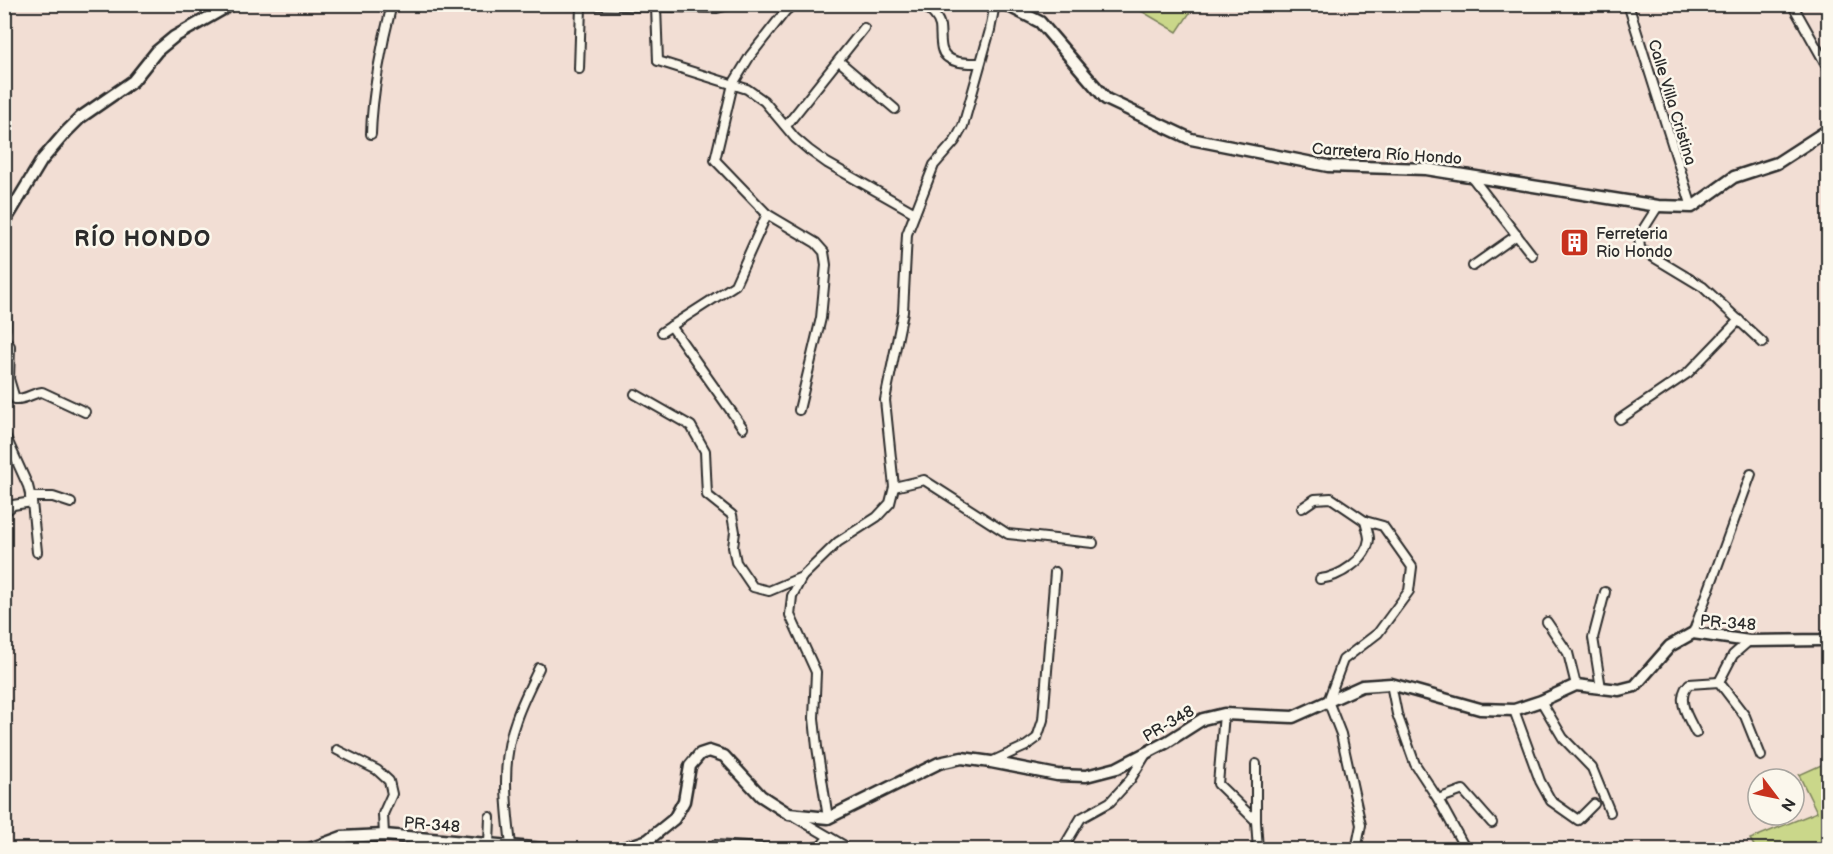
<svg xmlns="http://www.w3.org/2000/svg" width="1833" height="854" font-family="'Balsamiq Sans',sans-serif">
<rect width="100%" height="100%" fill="#f2ded4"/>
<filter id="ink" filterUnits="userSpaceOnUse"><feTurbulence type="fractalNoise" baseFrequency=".0167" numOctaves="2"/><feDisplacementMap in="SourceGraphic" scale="12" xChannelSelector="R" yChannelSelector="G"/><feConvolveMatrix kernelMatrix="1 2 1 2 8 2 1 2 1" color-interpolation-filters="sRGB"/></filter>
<g filter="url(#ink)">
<!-- green -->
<g fill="#cad78a" stroke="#7a815a" stroke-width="1.5">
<polygon points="1131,5 1195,5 1177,32"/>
<polygon points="1828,762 1828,849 1756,849 1750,839 1817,812 1799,775"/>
</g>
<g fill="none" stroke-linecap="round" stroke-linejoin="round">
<defs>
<g id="minor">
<polyline points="533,4 717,8 733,4"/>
<polyline points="779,4 788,9"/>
<polyline points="791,4 750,56 733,84 715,160 767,214 816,243 824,252 826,265 821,318 799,410"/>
<path d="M922,4C929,10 938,16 940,26C941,33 940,42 942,49C946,64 967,63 980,63"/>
<polyline points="1628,4 1692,207"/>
<polyline points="1792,4 1828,68"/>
<polyline points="656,7 658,61 747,89 764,101 795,138 809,150 827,163 915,213"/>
<polyline points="839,61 895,109"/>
<polyline points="579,69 581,6"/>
<polyline points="786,126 864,28"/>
<path d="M371,134C372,95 382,42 392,4"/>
<polyline points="1471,176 1532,255"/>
<polyline points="1658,206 1639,236 1640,249 1703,287 1763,343"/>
<polyline points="1473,266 1517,235"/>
<polyline points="671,326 743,428"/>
<polyline points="662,332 735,285 767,214"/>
<path d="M4,338L10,346L9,379L15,399C25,400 32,393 42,392L85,412"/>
<polyline points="635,394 691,426 705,451 707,495 732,515 735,532 733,547 736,562 753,587 769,591 802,577"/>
<polyline points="1620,419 1688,373 1739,320"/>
<polyline points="4,433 28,486 32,502 37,552"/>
<polyline points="894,487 924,480 1008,534 1093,543"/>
<polyline points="30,497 53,497 71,503"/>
<polyline points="1302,508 1315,499 1331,498 1365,521 1383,526 1412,567 1409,591 1378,633 1343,660 1328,701 1341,734 1361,825 1356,850"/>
<polyline points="4,513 13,505 32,502"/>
<path d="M1320,579C1339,577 1367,560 1369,539C1369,534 1366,526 1365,521"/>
<polyline points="1547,622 1568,653 1576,685"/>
<polyline points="1693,633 1751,474"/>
<polyline points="1719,682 1733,655 1749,641"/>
<polyline points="1391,684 1397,714 1415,764 1438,799 1466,850"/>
<polyline points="1601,688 1593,638 1605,592"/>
<polyline points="1541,701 1563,738 1592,768 1610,812"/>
<polyline points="1514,710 1540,781 1551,801 1578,820 1594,804"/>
<polyline points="1224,714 1218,784 1256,821 1258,850"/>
<path d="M1696,733C1688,717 1675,699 1689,684L1719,682L1745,716L1761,756"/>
<polyline points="337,750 377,770 389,781 392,794 383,814 384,835"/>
<polyline points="991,762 1026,746 1037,738 1043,720 1055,572"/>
<polyline points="1438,799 1463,790 1492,823"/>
<polyline points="795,817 843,845 846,850"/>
<polyline points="828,818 817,747 814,718 816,672 790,615 792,596 802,577 838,542 877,517 890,503 894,487 885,400 903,312 907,234 934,165 955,141 963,126 990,30 995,4"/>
<polyline points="1256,821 1256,764"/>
<polyline points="342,837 345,850"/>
<polyline points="489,844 490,817"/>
<path d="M511,845C506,804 501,760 516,720C522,702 531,685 539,668"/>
<polyline points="701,850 715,845 793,850"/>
<polyline points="805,850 821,846 829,837"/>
<polyline points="1062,850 1081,818 1110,802 1130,780 1146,754"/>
</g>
<g id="tertiary">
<polyline points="1005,4 1040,22 1106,99 1191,139 1328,166 1426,169 1658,206 1692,207 1734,177 1777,163 1828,130"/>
<polyline points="4,223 42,160 66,132 81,117 133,81 157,51 174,37 232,4"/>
<polyline points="4,317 4,329"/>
<polyline points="307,850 342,837 384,835 556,850"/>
<polyline points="618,850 648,840 674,819 684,801 690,766 700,754 709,751 724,756 761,796 789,814 828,818 939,763 962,758 991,762 1057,775 1086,776 1117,768 1167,742 1203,719 1224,714 1293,717 1362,686 1391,684 1480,709 1514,710 1541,701 1576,685 1619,690 1635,686 1670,646 1693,633 1749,641 1821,640 1828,638"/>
</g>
</defs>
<!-- minor casing -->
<use href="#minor" stroke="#2b2b2b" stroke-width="12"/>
<!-- tertiary casing -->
<use href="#tertiary" stroke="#2b2b2b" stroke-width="15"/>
<!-- minor -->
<use href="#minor" stroke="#fbf7ec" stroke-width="8"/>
<!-- tertiary -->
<use href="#tertiary" stroke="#fbf7ec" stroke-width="10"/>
</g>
</g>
<!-- icons -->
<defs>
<symbol id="building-square" viewBox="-11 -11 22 22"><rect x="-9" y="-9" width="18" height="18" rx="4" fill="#c8321e" stroke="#fbf7ec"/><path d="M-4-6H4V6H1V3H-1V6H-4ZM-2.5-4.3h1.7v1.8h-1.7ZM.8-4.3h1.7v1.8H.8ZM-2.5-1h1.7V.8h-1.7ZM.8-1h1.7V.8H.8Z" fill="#fff"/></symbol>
</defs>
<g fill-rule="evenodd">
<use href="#building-square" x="1558" y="226" width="33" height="33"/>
</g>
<g text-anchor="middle" stroke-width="5" stroke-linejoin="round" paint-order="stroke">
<!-- street labels -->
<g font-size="16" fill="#2b2b2b" stroke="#fbf7ec">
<text transform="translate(1673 102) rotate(73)" y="6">Calle Villa Cristina</text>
<text transform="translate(1387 153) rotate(4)" y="6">Carretera Río Hondo</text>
<text transform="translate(1728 622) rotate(5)" y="6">PR-348</text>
<text transform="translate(1168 723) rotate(-30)" y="6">PR-348</text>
<text transform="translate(432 824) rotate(5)" y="6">PR-348</text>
</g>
<!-- poi labels -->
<g font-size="16" fill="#2b2b2b" stroke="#fbf7ec" text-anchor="start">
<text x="1596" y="239">Ferreteria<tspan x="1596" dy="18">Rio Hondo</tspan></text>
</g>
<!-- district labels -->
<g font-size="22" font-weight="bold" letter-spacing="1.5" fill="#2b2b2b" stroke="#fbf7ec">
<text x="143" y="246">RÍO HONDO</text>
</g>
</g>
<!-- margin -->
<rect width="1833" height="854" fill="none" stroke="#fbf7ec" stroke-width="24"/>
<rect x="12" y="12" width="1809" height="830" fill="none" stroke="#2b2b2b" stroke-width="2" filter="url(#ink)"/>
<!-- north arrow -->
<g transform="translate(1776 797) rotate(122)"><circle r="28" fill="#fbf7ec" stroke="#a8a59f" stroke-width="1.5"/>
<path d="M0-4.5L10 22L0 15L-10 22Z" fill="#c8321e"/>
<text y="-9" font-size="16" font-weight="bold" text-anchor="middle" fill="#2b2b2b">N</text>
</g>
</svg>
